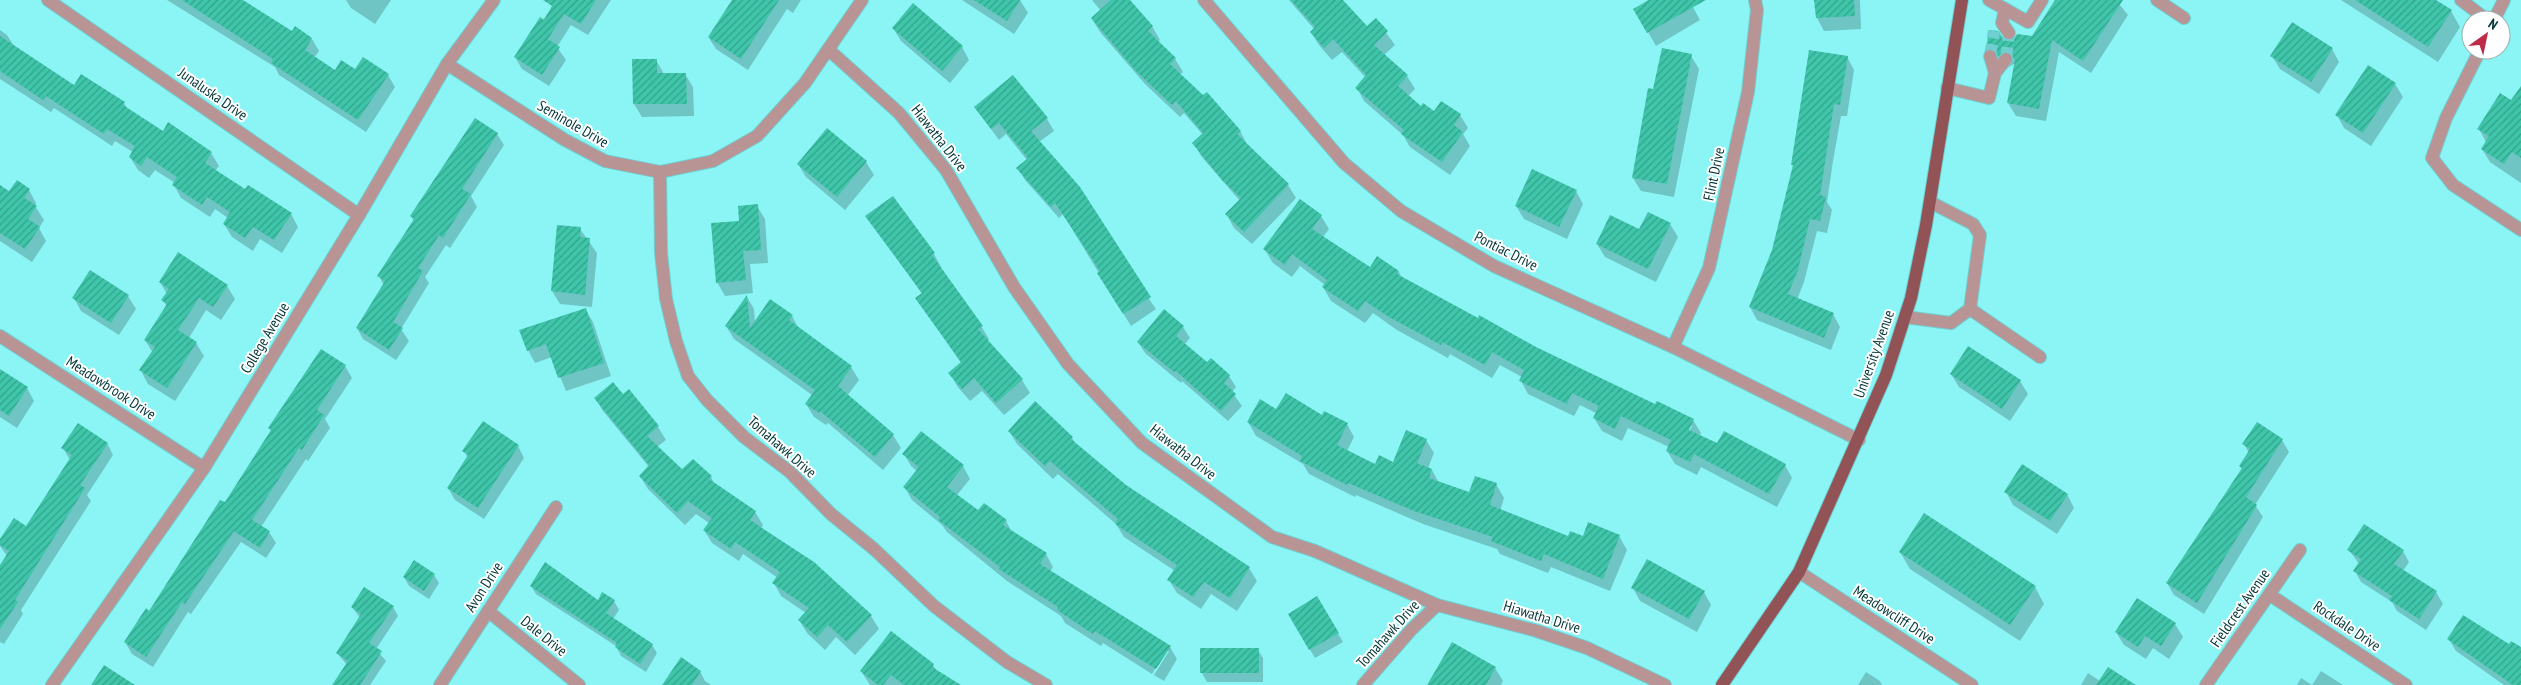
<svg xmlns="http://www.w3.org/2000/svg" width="2521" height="685" font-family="'PT Sans Narrow',sans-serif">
<defs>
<pattern id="building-hatch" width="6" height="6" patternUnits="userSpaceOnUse" patternTransform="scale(1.25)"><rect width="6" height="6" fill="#3fc6aa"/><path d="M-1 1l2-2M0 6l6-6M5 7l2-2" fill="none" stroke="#33a28b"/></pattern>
</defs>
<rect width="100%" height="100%" fill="#8bf5f6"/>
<!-- shadow -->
<g fill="#0003" fill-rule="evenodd">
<polygon points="167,0 241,0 292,33 295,28 312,39 319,51 314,58 335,72 355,71 388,75 395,87 366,132 279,75 275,67"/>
<polygon points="346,0 391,0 375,24 351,8"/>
<polygon points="558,0 611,0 588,35 571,25 557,47 566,60 549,86 522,69 515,57"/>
<polygon points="734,0 801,0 793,13 787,9 748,70 716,49 709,38"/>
<polygon points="962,0 1020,0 1028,13 1014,34"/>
<polygon points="1092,0 1128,0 1152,26 1160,40 1157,42 1175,59 1183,72 1179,75 1240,131 1247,144 1288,185 1296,198 1252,244 1234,228 1227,215 1240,201 1201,156 1194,143 1203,135 1184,113 1180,117 1145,84 1100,32 1092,19 1101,11"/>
<polygon points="1289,0 1341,0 1366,28 1376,19 1395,45 1384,55 1407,76 1415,89 1408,96 1421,108 1435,112 1460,115 1468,128 1463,134 1470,146 1450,175 1410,147 1403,135 1364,101 1357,88 1366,78 1342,52 1332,60 1319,45 1311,32 1314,29"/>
<polygon points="1648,0 1689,0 1700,20 1656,46 1635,9"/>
<polygon points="1816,0 1860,0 1861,29 1824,31 1817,18"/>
<polygon points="2057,0 2116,0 2128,15 2091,73 2059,52 2046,121 2016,116 2008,103 2014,64 2007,68 1994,62 1987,49 1990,31 2009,42 2032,38"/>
<polygon points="2341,0 2434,0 2451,11 2460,27 2438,62"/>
<polygon points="893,28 962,47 969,60 950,83 901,41"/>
<polygon points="0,30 7,35 14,46 74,87 124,103 128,110 163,133 211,153 219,166 215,171 246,191 291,214 298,227 282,253 260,239 253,251 232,237 224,224 228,218 215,209 210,217 181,198 174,185 175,183 155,170 149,178 138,170 130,157 133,152 115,141 112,146 54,108 51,112 0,79"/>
<polygon points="2332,49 2339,62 2319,94 2280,69 2272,56"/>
<polygon points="1691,56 1699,69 1674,197 1641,191 1633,178 1654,91"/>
<polygon points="1847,57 1854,70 1847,116 1841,116 1833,161 1827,202 1832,210 1827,233 1817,231 1804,282 1797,300 1833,314 1840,327 1831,350 1757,320 1750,307 1773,251 1794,167 1792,164"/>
<polygon points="633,60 656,60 664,74 685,74 693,87 694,116 642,117 634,104"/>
<polygon points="2395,84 2403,97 2371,146 2344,128 2337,115"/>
<polygon points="2521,88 2521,183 2490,162 2482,149 2486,142 2479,129 2512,102"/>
<polygon points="975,107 1047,119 1054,131 1039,142 1156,309 1131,326 1063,214 1059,218 1025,180 1018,168 1027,160 1006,134 999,140"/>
<polygon points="476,120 497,134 504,145 471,196 477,207 450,248 446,245 425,277 429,283 401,329 409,341 396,360 363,339 357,328 384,286 379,276 414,221 411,216"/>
<polygon points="827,129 866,162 874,175 845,210 806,177 798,164"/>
<polygon points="0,187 10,193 29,190 36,203 35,206 44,220 39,228 46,241 32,262 0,241"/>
<polygon points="1576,191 1583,204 1567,239 1524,219 1516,206"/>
<polygon points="757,206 765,219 768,263 750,264 753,293 725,296 717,282 741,222"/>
<polygon points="867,216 934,254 941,267 939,268 981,326 989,339 987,341 1022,380 1030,393 1004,415 982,391 970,401 957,386 950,373 961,363 916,298 922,294"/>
<path d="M1321,216L1329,229L1323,237L1370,269L1377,258L1399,272L1402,278L1478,320L1656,406L1693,420L1701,433L1699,436L1718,444L1785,465L1792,478L1777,507L1701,467L1697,475L1675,464L1667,451L1669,447L1628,428L1622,441L1602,431L1594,418L1596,413L1580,405L1574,416L1528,394L1521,381L1522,377L1500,365L1492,378L1450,354L1448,358L1397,330L1373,313L1365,323L1331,301L1323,287L1325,285L1300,266L1292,277L1273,263L1265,250ZM1689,426H1692L1687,436Z"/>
<polygon points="1670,224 1678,237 1656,282 1605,257 1597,244"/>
<polygon points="580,229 597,253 592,307 560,304 552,291"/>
<polygon points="160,282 227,286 235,299 221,320 206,310 189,338 196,343 204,356 175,401 148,384 141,371 153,353 145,340 167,307 163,300 167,294"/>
<polygon points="128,296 136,309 119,335 81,311 74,298"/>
<polygon points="747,297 754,309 755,323 792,316 799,329 851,367 859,380 847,396 893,435 901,448 883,470 828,423 826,425 814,417 806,404 812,395 734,339 726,326"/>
<polygon points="585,309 593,322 611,376 566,391 552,357 535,363 528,350"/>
<polygon points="1183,327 1190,338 1184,345 1207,364 1211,360 1229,376 1236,387 1232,392 1242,406 1228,421 1182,381 1181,383 1145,353 1138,342"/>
<polygon points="345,366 352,378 325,419 330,428 308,461 306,459 261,527 269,532 276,543 266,558 241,542 191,614 188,612 153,667 132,654 125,642 149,612 225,504 272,432 269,428"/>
<polygon points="0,371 27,388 34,401 17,428 0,417"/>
<polygon points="1951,374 2020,381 2028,394 2010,421 1959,387"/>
<polygon points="622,395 658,427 666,440 657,447 682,471 711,477 715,485 755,512 763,525 761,528 813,563 871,616 879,629 855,655 836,637 825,650 807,633 799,620 806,613 781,596 774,583 778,578 743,554 739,561 712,543 704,530 709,523 696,514 685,525 648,489 640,476 649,467 603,411 595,398"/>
<polygon points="1276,410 1323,417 1347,424 1354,437 1347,451 1376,466 1394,463 1426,440 1434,453 1428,468 1432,470 1439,483 1470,494 1496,484 1504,498 1500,511 1569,538 1583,537 1589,524 1619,536 1627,550 1610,591 1551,567 1548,573 1500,554 1497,549 1423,524 1356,495 1355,497 1309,474 1303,464 1256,436 1248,422"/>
<polygon points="2257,424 2282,440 2289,452 2255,505 2263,517 2204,614 2174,595 2167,583 2242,470 2240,466 2249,453 2244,444"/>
<polygon points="1009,431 1072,438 1076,444 1125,486 1249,568 1257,581 1237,611 1211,594 1201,609 1177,593 1169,580 1175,571 1124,537 1116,524 1058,474 1053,479 1017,444"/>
<polygon points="107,443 113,455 87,495 91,501 21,610 23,614 4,644 0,642 0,566 7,556 0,546 0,541 26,527 70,460 63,448"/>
<polygon points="518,446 524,458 484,519 455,500 448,488 468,458 464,451"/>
<polygon points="904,454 963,466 970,479 957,495 979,512 1006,521 1012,532 1046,554 1053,567 1050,572 1170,647 1177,659 1164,681 1154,675 1169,651 1166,651 1152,674 1103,643 1101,646 1065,623 1061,616 1007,581 947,532 942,525 912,500 905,488 918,472 911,466"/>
<polygon points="2006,492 2067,494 2074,508 2057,534 2013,505"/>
<polygon points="2349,550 2403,551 2409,562 2403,571 2436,592 2443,604 2426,630 2397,611 2392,602 2361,582 2355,571 2359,564"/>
<polygon points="1900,552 2035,587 2044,604 2020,641 1910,569"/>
<polygon points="434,575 439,583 429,599 409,586 404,577"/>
<polygon points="531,586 598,602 614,601 619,610 613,619 652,645 657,653 646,672 621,656 616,646 536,594"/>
<polygon points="1633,588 1704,592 1711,605 1697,632 1640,601"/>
<polygon points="1317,598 1343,642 1315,658 1289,614"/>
<polygon points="352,607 393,607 398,616 376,649 386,661 370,685 334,685 347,665 337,653 360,618"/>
<polygon points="2175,624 2183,637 2169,659 2153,648 2146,659 2124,645 2116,632"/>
<polygon points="2449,639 2521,648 2521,685 2504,685 2456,651"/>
<polygon points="1258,650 1263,658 1263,682 1207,682 1202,673"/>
<polygon points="933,665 941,678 935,685 870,685 861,671"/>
<polygon points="1495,668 1503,681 1501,685 1428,685"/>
<polygon points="700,671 705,681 711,685 663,685"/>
<polygon points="2321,671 2343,685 2312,685"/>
<polygon points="1866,672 1880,681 1882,685 1858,685"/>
<polygon points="2088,673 2100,681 2133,685 2081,685"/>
<polygon points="2301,678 2312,685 2297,685"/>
</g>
<!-- building -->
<g fill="url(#building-hatch)">
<polygon points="182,0 243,0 292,31 295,26 312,38 305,50 335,70 341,60 355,69 363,57 389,74 358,120 271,63 273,59"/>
<polygon points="543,0 596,0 581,24 564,14 548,39 560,47 542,75 514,57 540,17 544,20 552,6"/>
<polygon points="732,0 779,0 741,59 708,37"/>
<polygon points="974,0 1020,0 1007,21"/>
<polygon points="1111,0 1130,0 1153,26 1148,31 1176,58 1170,64 1203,95 1207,92 1241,131 1237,134 1289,184 1244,232 1225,214 1241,198 1222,180 1192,143 1203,133 1176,101 1172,105 1136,71 1091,18"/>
<polygon points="1291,0 1343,0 1367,26 1376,18 1388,31 1374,45 1408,75 1398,86 1421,106 1423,103 1434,111 1441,101 1461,114 1454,125 1463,132 1442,162 1401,134 1404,130 1355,88 1366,75 1333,39 1324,48 1310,32 1315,27"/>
<polygon points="1649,0 1706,0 1647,33 1633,9"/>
<polygon points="1814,0 1854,0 1855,16 1816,18"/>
<polygon points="2055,0 2123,0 2083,61 2052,40 2039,109 2007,103 2015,60 2011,53 2008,51 1998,56 1992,48 1986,49 1989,30 1998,31 2003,38 2009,41 2014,39 2017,34 2032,36"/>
<polygon points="2355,0 2436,0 2452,10 2428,47"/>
<polygon points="913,3 963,46 942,71 892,28"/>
<polygon points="2292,22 2333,48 2311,82 2270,56"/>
<polygon points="0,36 74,85 81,74 125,102 123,105 163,131 168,122 212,152 205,163 245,189 248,185 292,213 274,240 253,227 245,238 223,224 230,212 207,197 202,205 172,185 177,177 147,157 141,166 129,157 135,146 107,129 104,134 46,96 43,100 0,71"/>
<polygon points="1662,48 1692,54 1667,184 1632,178 1648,88 1653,89"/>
<polygon points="1809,50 1848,56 1840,105 1834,104 1820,195 1826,197 1820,221 1810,219 1798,270 1788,294 1834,313 1824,338 1749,307 1772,250 1793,165 1791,165"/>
<polygon points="632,59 657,59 657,73 686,73 687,104 633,104"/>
<polygon points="2368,65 2396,83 2363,133 2335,115"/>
<polygon points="1013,75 1048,118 1031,131 1080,187 1151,297 1123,314 1097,273 1100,271 1055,203 1051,207 1016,168 1028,158 999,123 991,129 974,107"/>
<polygon points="2521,86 2521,158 2512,152 2504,164 2481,149 2489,136 2477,129 2500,93 2511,100"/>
<polygon points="475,118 498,133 462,189 471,194 443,238 439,235 418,268 423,271 393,322 403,328 389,350 356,328 385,281 377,276 414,219 410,216"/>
<polygon points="827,128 867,161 837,197 797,164"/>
<polygon points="1532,169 1577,190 1559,227 1515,206"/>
<polygon points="17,180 30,189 24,198 37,206 28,219 40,227 25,249 0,233 0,185 9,191"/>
<polygon points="893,196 935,253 932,255 983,326 978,329 1023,379 996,403 974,378 962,389 948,373 961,362 915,298 922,293 865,216"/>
<polygon points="1300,199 1322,215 1312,229 1370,267 1377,256 1399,271 1397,274 1478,318 1479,315 1536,347 1655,404 1657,401 1694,419 1689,430 1717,443 1724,431 1786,464 1769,494 1694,454 1690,462 1666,451 1671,440 1621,416 1615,429 1593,418 1599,406 1572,393 1567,404 1519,381 1524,370 1492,352 1485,365 1442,342 1441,345 1389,317 1365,301 1358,311 1322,287 1327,280 1292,254 1285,265 1263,249"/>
<polygon points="758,204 761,250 743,251 746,280 716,283 711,223 739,221 738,206"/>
<polygon points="1648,212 1671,223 1648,269 1596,244 1610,215 1639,229"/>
<polygon points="557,225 581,227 580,237 590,238 585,295 551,291"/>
<polygon points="178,252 228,285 213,307 199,298 178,330 197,342 167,388 139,370 155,347 144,340 167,304 161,300 169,289 159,282"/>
<polygon points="90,270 129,295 111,323 72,298"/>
<polygon points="747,295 750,328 770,299 793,315 789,320 852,366 838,386 894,434 875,457 820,411 819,413 805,404 815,390 725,326"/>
<polygon points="586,308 604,363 558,378 546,344 527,351 519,330"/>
<polygon points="1164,309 1184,326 1176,336 1207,362 1211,358 1230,375 1224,383 1236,394 1221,411 1176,371 1174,372 1137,342"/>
<polygon points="1968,346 2021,380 2002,409 1950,374"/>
<polygon points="321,349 346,365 317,410 324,415 302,450 299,448 252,520 270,531 260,548 234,531 185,604 182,602 146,657 124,642 146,608 149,611 220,500 225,502 271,430 268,428"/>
<polygon points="0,369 28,387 9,416 0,410"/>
<polygon points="613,382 623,394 629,389 659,426 647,436 682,469 693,459 712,476 709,479 756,511 750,520 814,562 872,615 847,642 828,625 817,637 798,620 809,608 772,583 780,572 735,542 731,549 703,530 712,518 688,501 677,513 639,476 649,465 594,398"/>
<polygon points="1286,393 1322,415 1324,411 1348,423 1337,445 1375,464 1379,455 1393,462 1406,430 1427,439 1417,463 1432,469 1429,478 1469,492 1475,476 1497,483 1490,505 1568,536 1570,531 1583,536 1588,522 1620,535 1603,579 1544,554 1541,561 1491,541 1493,537 1414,511 1348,483 1347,485 1300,461 1302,456 1247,422 1260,399 1276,409"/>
<polygon points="1035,401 1073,437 1071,439 1126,485 1250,567 1230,598 1204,582 1193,597 1167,580 1177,565 1115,524 1118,519 1050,461 1045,466 1008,431"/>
<polygon points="483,421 519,445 478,508 447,488 468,455 462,451"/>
<polygon points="2257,422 2283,439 2246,497 2257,505 2197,603 2166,583 2242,468 2239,466 2250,449 2242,444"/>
<polygon points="78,423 108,443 80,485 85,488 15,600 18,602 0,629 0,565 9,551 0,545 0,539 14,518 26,526 72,455 61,448"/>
<polygon points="921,431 964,465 947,487 978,510 984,503 1007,520 1003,525 1047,553 1040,564 1171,646 1156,669 1095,631 1093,634 1057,610 1058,607 999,569 1000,567 938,520 940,517 903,487 919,467 902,454"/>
<polygon points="2022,464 2068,494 2050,521 2004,492"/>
<polygon points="1924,513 2036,586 2010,625 1899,552"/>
<polygon points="2364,524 2404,550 2394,564 2437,591 2419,619 2389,600 2392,596 2353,571 2361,559 2347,550"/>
<polygon points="1647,559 1705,591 1689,619 1631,588"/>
<polygon points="414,560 435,574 424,591 403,577"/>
<polygon points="545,562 598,600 602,592 615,600 606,613 653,644 640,664 615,647 617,643 530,586"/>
<polygon points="364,587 394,606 369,643 382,651 360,685 332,685 348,661 336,653 361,614 351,607"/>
<polygon points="1317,596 1339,633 1309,650 1288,614"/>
<polygon points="2137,598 2176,623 2161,646 2145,636 2138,647 2115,632"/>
<polygon points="2463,615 2509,644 2511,641 2521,647 2521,685 2513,685 2447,639"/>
<polygon points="891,631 934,664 932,667 961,685 904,685 891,675 883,685 878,685 860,671"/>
<polygon points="1452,642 1496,667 1486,685 1427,685"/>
<rect x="1200" y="648" width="59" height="25"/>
<polygon points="681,657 701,671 692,685 662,685"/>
<polygon points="104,665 135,685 91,685"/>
<polygon points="2108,667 2136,685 2096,685"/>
</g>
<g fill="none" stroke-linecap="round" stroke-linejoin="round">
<!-- minor-tunnel -->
<g stroke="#70cfd0" stroke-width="12" stroke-dasharray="12 6" stroke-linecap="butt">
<polyline points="1990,56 1994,31"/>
<polyline points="2006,59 2009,33"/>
</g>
<defs>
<g id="minor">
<polyline points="48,0 359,215"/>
<polyline points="1204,0 1344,163 1401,211 1494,266 1673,347 1859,440"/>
<polyline points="1989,0 2028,22 2042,0"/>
<polyline points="2157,0 2184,18"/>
<polyline points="2461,0 2487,20"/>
<polyline points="2005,9 2002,23 2009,33"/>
<polyline points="2494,20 2504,0"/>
<polyline points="829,50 899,113 946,170 1014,287 1068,364 1142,443 1272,537 1315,551 1437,605 1537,631 1587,648 1665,685"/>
<polyline points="2480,50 2446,118 2432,158 2453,185 2521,230"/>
<polyline points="1990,56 1995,73"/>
<polyline points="447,64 565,140 605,161 660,172 713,161 757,136 805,83 862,0"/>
<polyline points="1947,88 1989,98 1995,73 2006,59"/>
<polyline points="660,172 661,253 666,299 676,341 688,376 707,400 744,437 790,472 831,514 874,549 934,606 1007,662 1046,685"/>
<polyline points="1970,309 2040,357"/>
<polyline points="1905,317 1951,323 1970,309 1980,235 1973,224 1930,202"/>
<polyline points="0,336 204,468"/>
<polyline points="1673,347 1709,268 1748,92 1757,10 1755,0"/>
<polyline points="1799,572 1972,685"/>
<polyline points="2270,595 2406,685"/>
<polyline points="488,611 579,685"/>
<polyline points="52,685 204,468 359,215 447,64 494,0"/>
<polyline points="440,685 556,507"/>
<polyline points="1363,685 1411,630 1437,605"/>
<polyline points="2206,685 2300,550"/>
</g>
<polyline id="major" points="1722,685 1799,572 1886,375 1911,298 1926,225 1962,0"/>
</defs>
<!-- minor casing -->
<use href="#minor" stroke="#70cfd0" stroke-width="14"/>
<!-- major casing -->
<use href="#major" stroke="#70cfd0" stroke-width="14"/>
<!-- minor -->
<use href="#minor" stroke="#b99495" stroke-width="12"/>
<!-- major -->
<use href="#major" stroke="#925357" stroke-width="12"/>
</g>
<g text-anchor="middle" stroke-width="4" stroke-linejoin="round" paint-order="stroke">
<!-- street labels -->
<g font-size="15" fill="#043637" stroke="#fff">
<text transform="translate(213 94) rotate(35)" y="5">Junaluska Drive</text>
<text transform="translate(573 124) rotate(30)" y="5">Seminole Drive</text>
<text transform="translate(939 138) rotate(52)" y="5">Hiawatha Drive</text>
<text transform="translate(1714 174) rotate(-78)" y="5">Flint Drive</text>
<text transform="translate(1506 251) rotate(27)" y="5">Pontiac Drive</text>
<text transform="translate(265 338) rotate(-59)" y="5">College Avenue</text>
<text transform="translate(1874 354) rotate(-70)" y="5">University Avenue</text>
<text transform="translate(111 388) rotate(33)" y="5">Meadowbrook Drive</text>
<text transform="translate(782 447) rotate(41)" y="5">Tomahawk Drive</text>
<text transform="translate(1183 452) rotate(38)" y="5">Hiawatha Drive</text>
<text transform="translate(484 587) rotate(-57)" y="5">Avon Drive</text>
<text transform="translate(2240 608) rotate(-55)" y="5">Fieldcrest Avenue</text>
<text transform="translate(1894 615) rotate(33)" y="5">Meadowcliff Drive</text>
<text transform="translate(1542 617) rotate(17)" y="5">Hiawatha Drive</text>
<text transform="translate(2347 626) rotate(34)" y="5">Rockdale Drive</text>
<text transform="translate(1388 634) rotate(-48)" y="5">Tomahawk Drive</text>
<text transform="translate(544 636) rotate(39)" y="5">Dale Drive</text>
</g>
</g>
<!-- north arrow -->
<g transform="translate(2486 35) rotate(33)"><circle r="24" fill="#ffffff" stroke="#9bafaf"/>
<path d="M0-4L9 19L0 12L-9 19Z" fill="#bd2c47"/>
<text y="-8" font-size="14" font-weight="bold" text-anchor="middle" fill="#043637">N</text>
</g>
</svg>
